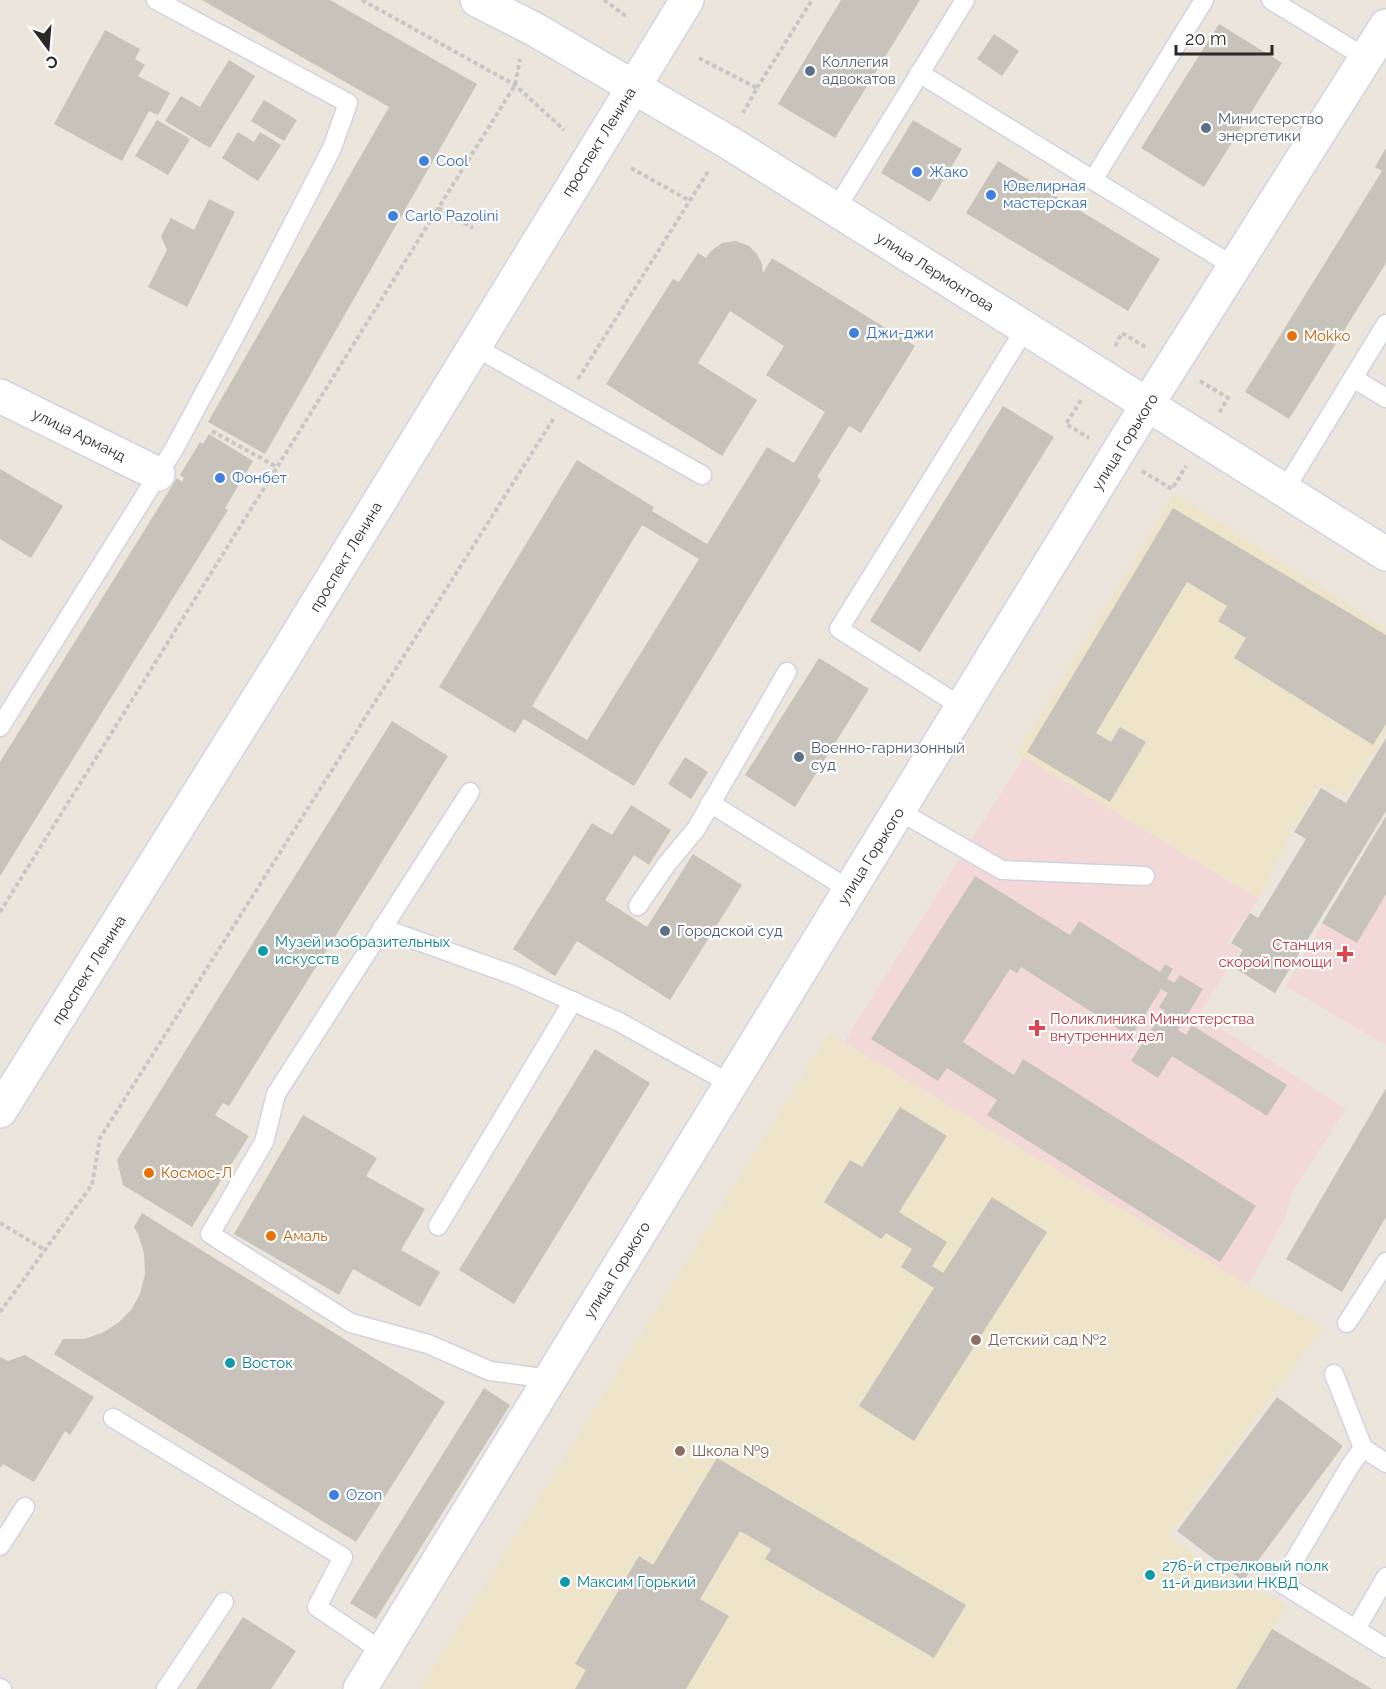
<svg xmlns="http://www.w3.org/2000/svg" width="1386" height="1689" font-family="Raleway,sans-serif">
<rect width="100%" height="100%" fill="#ebe5db"/>
<!-- education -->
<g fill="#ede4ca">
<polygon points="1175,493 1386,629 1386,732 1347,797 1320,784 1292,831 1259,899 1017,753"/>
<polygon points="829,1033 1248,1285 1323,1328 1169,1535 1188,1550 1243,1584 1287,1605 1236,1689 420,1689"/>
</g>
<!-- medical -->
<g fill="#f2d9d8">
<polygon points="1024,757 1259,899 1228,942 1240,950 1199,1014 1346,1109 1292,1192 1284,1220 1248,1285 844,1042"/>
<polygon points="1386,816 1386,1045 1285,986"/>
</g>
<!-- building -->
<g fill="#c7c3ba" fill-rule="evenodd">
<polygon points="202,0 330,0 477,84 265,454 208,422 389,107"/>
<polygon points="841,0 920,0 835,138 778,104"/>
<polygon points="1219,24 1282,63 1204,187 1141,148"/>
<polygon points="105,30 140,49 135,59 145,65 138,76 170,93 158,115 149,111 122,161 54,124"/>
<polygon points="994,34 1019,51 1002,76 977,59"/>
<polygon points="229,60 255,76 210,148 165,121 181,96 200,107"/>
<polygon points="264,100 297,120 284,141 251,121"/>
<polygon points="157,120 190,139 168,175 135,156"/>
<polygon points="913,120 962,149 930,202 881,173"/>
<polygon points="238,132 254,142 260,132 281,145 258,181 222,158"/>
<polygon points="1386,148 1386,263 1289,419 1245,392 1382,171 1375,167"/>
<polygon points="998,161 1160,259 1128,311 966,213"/>
<polygon points="209,199 235,212 187,307 148,287 167,250 161,236 171,218 194,230"/>
<path d="M736,241L749,246L757,254L762,264L763,273L772,258L915,346L861,433L849,426L817,477L821,480L634,786L524,719L515,733L439,687L577,460L654,507L652,511L707,544L767,447L794,463L825,412L766,375L784,346L730,311L698,363L757,400L722,456L606,384L673,279L679,282L698,253L706,258L711,251L722,243ZM642,525L699,559L587,740L532,706Z"/>
<polygon points="1003,406 1054,437 920,652 870,621"/>
<polygon points="209,434 253,461 225,508 228,510 0,876 0,762 177,478 182,482 184,478 180,475 200,442 203,444"/>
<polygon points="0,469 63,506 31,558 0,539"/>
<polygon points="1173,508 1386,635 1386,724 1373,745 1234,658 1246,638 1218,621 1227,606 1187,582 1096,733 1111,742 1120,727 1146,742 1110,802 1027,752"/>
<polygon points="819,658 869,689 795,807 745,775"/>
<polygon points="392,721 448,756 229,1106 223,1103 215,1115 249,1136 192,1227 123,1185 117,1160"/>
<polygon points="1386,738 1386,811 1275,993 1233,967 1243,950 1231,943 1250,913 1258,918 1306,839 1294,832 1321,788 1346,803"/>
<polygon points="685,757 708,772 691,799 668,784"/>
<polygon points="631,805 671,830 649,865 634,855 605,900 647,927 693,854 742,885 670,1000 577,941 555,976 513,949 592,823 612,835"/>
<polygon points="1386,816 1386,894 1357,943 1322,923"/>
<polygon points="975,876 1070,935 1079,921 1160,972 1165,964 1173,969 1167,979 1174,983 1180,975 1203,989 1178,1030 1186,1035 1192,1025 1287,1085 1267,1116 1172,1056 1158,1078 1131,1061 1164,1010 1159,1007 1168,993 1161,989 1131,1037 1021,967 1017,973 1010,969 963,1042 1014,1075 1023,1059 1256,1206 1220,1262 987,1115 997,1100 947,1068 938,1081 871,1039"/>
<polygon points="595,1049 650,1083 514,1304 459,1270"/>
<polygon points="1386,1088 1386,1217 1342,1292 1286,1259"/>
<polygon points="900,1107 947,1136 899,1212 947,1242 932,1266 943,1273 992,1197 1047,1232 914,1441 859,1406 934,1288 901,1267 912,1249 886,1233 881,1239 824,1202 850,1160 862,1167"/>
<polygon points="303,1115 377,1158 366,1176 425,1209 401,1250 440,1272 420,1307 353,1269 339,1295 234,1234"/>
<polygon points="142,1213 445,1402 356,1542 54,1354 63,1339 84,1339 102,1333 118,1323 131,1310 140,1294 145,1274 144,1253 138,1234 134,1227"/>
<polygon points="25,1355 94,1397 70,1435 65,1431 34,1482 3,1464 0,1468 0,1357 8,1361"/>
<polygon points="484,1388 510,1405 376,1619 350,1603"/>
<polygon points="1277,1397 1343,1446 1243,1581 1177,1531"/>
<polygon points="717,1458 966,1605 934,1658 765,1559 771,1549 740,1531 700,1599 729,1616 686,1689 575,1689 586,1670 575,1664 639,1556 653,1565"/>
<polygon points="243,1617 296,1651 271,1689 196,1689"/>
<polygon points="1272,1629 1372,1689 1236,1689"/>
</g>
<g fill="none" stroke-linecap="round" stroke-linejoin="round">
<defs>
<g id="service">
<polyline points="1204,0 1093,180 1235,267"/>
<polyline points="1271,0 1366,58"/>
<polyline points="919,73 1093,180"/>
<polyline points="836,209 965,0"/>
<polyline points="475,347 702,475"/>
<polyline points="1353,378 1386,398"/>
<polyline points="1284,491 1386,324"/>
<polyline points="962,707 839,629 1025,329"/>
<polyline points="0,727 174,449 237,332 332,148 348,103 156,0"/>
<polyline points="470,792 276,1094 264,1142 210,1234 351,1323 428,1344 490,1371 550,1379"/>
<polyline points="710,803 850,890"/>
<polyline points="899,811 1002,870 1145,876"/>
<polyline points="638,906 666,865 696,829 787,672"/>
<polyline points="382,928 516,976 619,1022 731,1084"/>
<polyline points="438,1226 573,1001"/>
<polyline points="1347,1323 1386,1262"/>
<polyline points="1334,1374 1363,1448 1350,1466 1281,1583 1386,1648"/>
<polyline points="113,1418 343,1557 317,1607 383,1652"/>
<polyline points="1363,1448 1386,1463"/>
<polyline points="0,1546 25,1507"/>
<polyline points="1356,1629 1386,1577"/>
<polyline points="0,1688 2,1689"/>
<polyline points="166,1689 224,1602"/>
</g>
<g id="minor">
<polyline points="477,0 534,29 728,142 1386,554"/>
<polyline points="0,396 158,474"/>
<polyline points="360,1689 1147,405 1386,26"/>
</g>
<polyline id="secondary" points="0,1111 281,662 687,0"/>
</defs>
<!-- service casing -->
<use href="#service" stroke="#d0d3e2" stroke-width="21"/>
<!-- minor casing -->
<use href="#minor" stroke="#d0d3e2" stroke-width="36"/>
<!-- secondary casing -->
<use href="#secondary" stroke="#d0d3e2" stroke-width="36"/>
<!-- path -->
<g stroke="#c7c7c7" stroke-width="4" stroke-dasharray="4.5 3" stroke-linecap="butt">
<polyline points="362,0 515,85 564,130"/>
<polyline points="604,0 627,17"/>
<polyline points="699,58 757,88 743,113"/>
<polyline points="757,88 812,0"/>
<polyline points="631,168 690,201"/>
<polyline points="438,208 473,228"/>
<polyline points="1115,346 1122,333 1147,348"/>
<polyline points="578,379 709,170"/>
<polyline points="1200,381 1228,398 1219,413"/>
<polyline points="1081,400 1066,424 1089,438"/>
<polyline points="212,431 277,467"/>
<polyline points="1142,471 1172,489 1186,466"/>
<polyline points="0,912 515,85 520,59"/>
<polyline points="0,1223 45,1250"/>
<polyline points="0,1312 92,1185 100,1138 554,418"/>
</g>
<!-- service -->
<use href="#service" stroke="#fff" stroke-width="18"/>
<!-- minor -->
<use href="#minor" stroke="#fff" stroke-width="33"/>
<!-- secondary -->
<use href="#secondary" stroke="#fff" stroke-width="33"/>
</g>
<!-- markers -->
<g fill="#5c6f8a" stroke="#fff" stroke-width="2">
<circle cx="810" cy="71" r="6"/>
<circle cx="1206" cy="128" r="6"/>
<circle cx="799" cy="757" r="6"/>
<circle cx="665" cy="931" r="6"/>
</g>
<g fill="#3f7fe0" stroke="#fff" stroke-width="2">
<circle cx="424" cy="161" r="6"/>
<circle cx="917" cy="172" r="6"/>
<circle cx="991" cy="195" r="6"/>
<circle cx="393" cy="216" r="6"/>
<circle cx="854" cy="333" r="6"/>
<circle cx="220" cy="478" r="6"/>
<circle cx="334" cy="1495" r="6"/>
</g>
<g fill="#e8710a" stroke="#fff" stroke-width="2">
<circle cx="1292" cy="336" r="6"/>
<circle cx="149" cy="1173" r="6"/>
<circle cx="271" cy="1236" r="6"/>
</g>
<g fill="#0f9aa8" stroke="#fff" stroke-width="2">
<circle cx="263" cy="951" r="6"/>
<circle cx="230" cy="1363" r="6"/>
<circle cx="1150" cy="1575" r="6"/>
<circle cx="565" cy="1582" r="6"/>
</g>
<g fill="#e0444e" stroke="#fff" stroke-width="2">
<path d="M1342 945h6v6h6v6h-6v6h-6v-6h-6v-6h6z"/>
<path d="M1034 1019h6v6h6v6h-6v6h-6v-6h-6v-6h6z"/>
</g>
<g fill="#8d6e63" stroke="#fff" stroke-width="2">
<circle cx="976" cy="1340" r="6"/>
<circle cx="680" cy="1451" r="6"/>
</g>
<g text-anchor="middle" stroke-width="4.5" stroke-linejoin="round" paint-order="stroke">
<!-- service labels -->
<g font-size="15" fill="#4e5e75" stroke="#fff" text-anchor="start">
<text x="822" y="67">Коллегия<tspan x="822" dy="17">адвокатов</tspan></text>
<text x="1218" y="124">Министерство<tspan x="1218" dy="17">энергетики</tspan></text>
<text x="811" y="753">Военно-гарнизонный<tspan x="811" dy="17">суд</tspan></text>
<text x="677" y="936">Городской суд</text>
</g>
<!-- street labels -->
<g font-size="15" fill="#292929" stroke="#fff">
<text transform="translate(599 142) rotate(-58)" y="5">проспект Ленина</text>
<text transform="translate(935 272) rotate(32)" y="5">улица Лермонтова</text>
<text transform="translate(79 435) rotate(26)" y="5">улица Арманд</text>
<text transform="translate(1125 442) rotate(-58)" y="5">улица Горького</text>
<text transform="translate(346 557) rotate(-59)" y="5">проспект Ленина</text>
<text transform="translate(871 856) rotate(-58)" y="5">улица Горького</text>
<text transform="translate(89 970) rotate(-58)" y="5">проспект Ленина</text>
<text transform="translate(617 1270) rotate(-58)" y="5">улица Горького</text>
</g>
<!-- shop labels -->
<g font-size="15" fill="#366cbe" stroke="#fff" text-anchor="start">
<text x="436" y="166">Cool</text>
<text x="929" y="177">Жако</text>
<text x="1003" y="191">Ювелирная<tspan x="1003" dy="17">мастерская</tspan></text>
<text x="405" y="221">Carlo Pazolini</text>
<text x="866" y="338">Джи-джи</text>
<text x="232" y="483">Фонбет</text>
<text x="346" y="1500">Ozon</text>
</g>
<!-- food labels -->
<g font-size="15" fill="#c56008" stroke="#fff" text-anchor="start">
<text x="1304" y="341">Mokko</text>
<text x="161" y="1178">Космос-Л</text>
<text x="283" y="1241">Амаль</text>
</g>
<!-- culture labels -->
<g font-size="15" fill="#0d838f" stroke="#fff" text-anchor="start">
<text x="275" y="947">Музей изобразительных<tspan x="275" dy="17">искусств</tspan></text>
<text x="242" y="1368">Восток</text>
<text x="1162" y="1571">276-й стрелковый полк<tspan x="1162" dy="17">11-й дивизии НКВД</tspan></text>
<text x="577" y="1587">Максим Горький</text>
</g>
<!-- health labels -->
<g font-size="15" fill="#be3a42" stroke="#fff" text-anchor="end">
<text x="1332" y="950">Станция<tspan x="1332" dy="17">скорой помощи</tspan></text>
<text x="1050" y="1024" text-anchor="start">Поликлиника Министерства<tspan x="1050" dy="17">внутренних дел</tspan></text>
</g>
<!-- education labels -->
<g font-size="15" fill="#785e54" stroke="#fff" text-anchor="start">
<text x="988" y="1345">Детский сад №2</text>
<text x="692" y="1456">Школа №9</text>
</g>
</g>
<!-- north arrow -->
<g transform="translate(48 48) rotate(164)" stroke="#ffffff" stroke-width="4.5" paint-order="stroke">
<path d="M0-4.5L10 22L0 15L-10 22Z" fill="#292929"/>
<text y="-9" font-size="16" font-weight="bold" text-anchor="middle" fill="#292929">С</text>
</g>
<!-- scale -->
<path d="M1176 45v9h96v-9" fill="none" stroke="#292929" stroke-width="3"/>
<text x="1185" y="45" font-size="18" fill="#292929" stroke="#ffffff" stroke-width="4.5" paint-order="stroke">20 m</text>
</svg>
